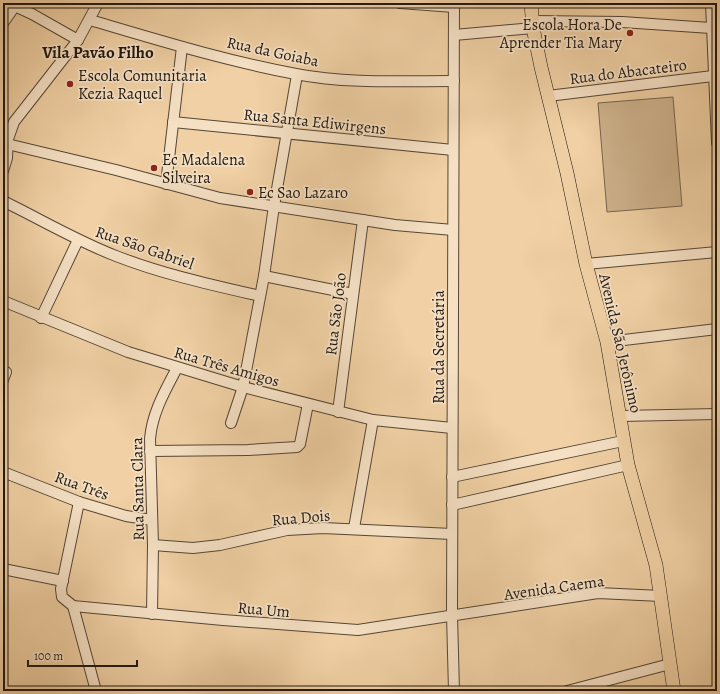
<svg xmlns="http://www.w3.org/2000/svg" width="720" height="694" font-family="Alegreya,serif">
<rect width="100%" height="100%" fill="#f0d0a4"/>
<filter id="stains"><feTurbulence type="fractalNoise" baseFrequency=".005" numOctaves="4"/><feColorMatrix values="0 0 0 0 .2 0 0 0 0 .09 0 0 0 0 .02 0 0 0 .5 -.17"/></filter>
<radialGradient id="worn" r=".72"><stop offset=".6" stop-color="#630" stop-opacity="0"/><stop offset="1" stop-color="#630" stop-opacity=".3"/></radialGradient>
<!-- green -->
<polygon fill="#cdb18b" stroke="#77644e" points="673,97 682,206 607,212 598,103"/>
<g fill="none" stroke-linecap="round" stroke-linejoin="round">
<defs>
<g id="minor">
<polyline points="8,3 32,14 78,40"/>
<polyline points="400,3 454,7"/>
<polyline points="711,3 717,143"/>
<path d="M90,20C158,40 226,61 296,74C346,84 403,81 454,81"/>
<polyline points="532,21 622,22 711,28"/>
<polyline points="3,23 15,6"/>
<polyline points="454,35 533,28"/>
<polyline points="548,96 713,76"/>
<polyline points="173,122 453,150"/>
<polyline points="3,143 116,170 220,198 395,225 453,230"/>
<polyline points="3,171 7,158 8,139 14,122 78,40 98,3"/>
<polyline points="166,184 182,47"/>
<path d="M3,201C40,219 77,241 116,256C162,274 212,285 260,296"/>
<polyline points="586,264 717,252"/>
<polyline points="264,276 353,294"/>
<polyline points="3,301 128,352 243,387 373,420 452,428"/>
<polyline points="41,318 78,240"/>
<polyline points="607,342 717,329"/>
<polyline points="3,371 6,372 3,380"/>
<polyline points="338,412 363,220"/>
<polyline points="621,416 717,414"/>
<polyline points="231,423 243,387 264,276 274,206 297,75"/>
<polyline points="150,451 248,450 297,447 300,444 308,404"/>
<polyline points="3,472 79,502 126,516 152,520"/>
<polyline points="452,477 623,441"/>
<polyline points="79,502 61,589 62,597 73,606 223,620 358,630 598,593 661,596"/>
<polyline points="452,505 628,465"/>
<polyline points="354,528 373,420"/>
<polyline points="153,545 193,548 220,545 287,530 323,528 452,534"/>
<polyline points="3,569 63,581"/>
<polyline points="73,606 96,691"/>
<path d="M152,614L153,545L150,439C152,413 165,391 177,368"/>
<polyline points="454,691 452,615 454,3"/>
<polyline points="567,691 670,664"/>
</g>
<polyline id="major" points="531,3 533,28 541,67 567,173 586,264 607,342 628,465 656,565 674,691"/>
</defs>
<!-- minor casing -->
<use href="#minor" stroke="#554635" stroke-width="12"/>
<!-- major casing -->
<use href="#major" stroke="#211810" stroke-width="14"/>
<!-- minor -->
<use href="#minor" stroke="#f5e0c4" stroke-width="10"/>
<!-- major -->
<use href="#major" stroke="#f0d0a4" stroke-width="13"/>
</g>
<!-- markers -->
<g fill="#8f2418" stroke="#f5e0c4" stroke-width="1.5">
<circle cx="630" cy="33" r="4"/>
<circle cx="70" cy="84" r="4"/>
<circle cx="154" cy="168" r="4"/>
<circle cx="250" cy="192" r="4"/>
</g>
<g text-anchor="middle" stroke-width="3.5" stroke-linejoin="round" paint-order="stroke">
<!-- poi labels -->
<g font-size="16" fill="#211810" stroke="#f5e0c4" text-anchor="start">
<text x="622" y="30" text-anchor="end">Escola Hora De<tspan x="622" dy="18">Aprender Tia Mary</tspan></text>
<text x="78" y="81">Escola Comunitaria<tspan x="78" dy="18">Kezia Raquel</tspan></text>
<text x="162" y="165">Ec Madalena<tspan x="162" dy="18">Silveira</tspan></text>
<text x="258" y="198">Ec Sao Lazaro</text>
</g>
<!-- street labels -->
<g font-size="16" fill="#211810" stroke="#f5e0c4">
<text transform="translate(273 51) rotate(12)" y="6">Rua da Goiaba</text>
<text transform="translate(628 71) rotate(-7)" y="6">Rua do Abacateiro</text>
<text transform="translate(315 121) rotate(6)" y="6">Rua Santa Ediwirgens</text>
<text transform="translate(145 247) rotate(19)" y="6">Rua São Gabriel</text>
<text transform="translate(335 314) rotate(-83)" y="6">Rua São João</text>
<text transform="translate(621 343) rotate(77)" y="6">Avenida São Jerônimo</text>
<text transform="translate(438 347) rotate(-90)" y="6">Rua da Secretária</text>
<text transform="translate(227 366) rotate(16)" y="6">Rua Três Amigos</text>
<text transform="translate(82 485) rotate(20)" y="6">Rua Três</text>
<text transform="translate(137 489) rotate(-91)" y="6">Rua Santa Clara</text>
<text transform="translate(301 517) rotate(-5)" y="6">Rua Dois</text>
<text transform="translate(554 587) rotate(-8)" y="6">Avenida Caema</text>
<text transform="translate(264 609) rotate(5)" y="6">Rua Um</text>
</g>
<!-- neighbourhood labels -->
<g font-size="17" font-weight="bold" fill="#211810" stroke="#f5e0c4">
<text x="98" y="58">Vila Pavão Filho</text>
</g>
</g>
<!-- margin -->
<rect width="720" height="694" fill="none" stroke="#f0d0a4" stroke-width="16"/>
<rect x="4" y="4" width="712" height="686" fill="none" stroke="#211810" stroke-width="2"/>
<rect x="8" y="8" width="704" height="678" fill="none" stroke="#211810"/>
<!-- scale -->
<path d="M28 660v6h109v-6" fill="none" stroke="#211810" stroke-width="2"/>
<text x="34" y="660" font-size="12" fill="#211810" stroke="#f5e0c4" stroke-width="3" paint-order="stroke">100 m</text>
<rect width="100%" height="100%" filter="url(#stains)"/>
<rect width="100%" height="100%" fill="url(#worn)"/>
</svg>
